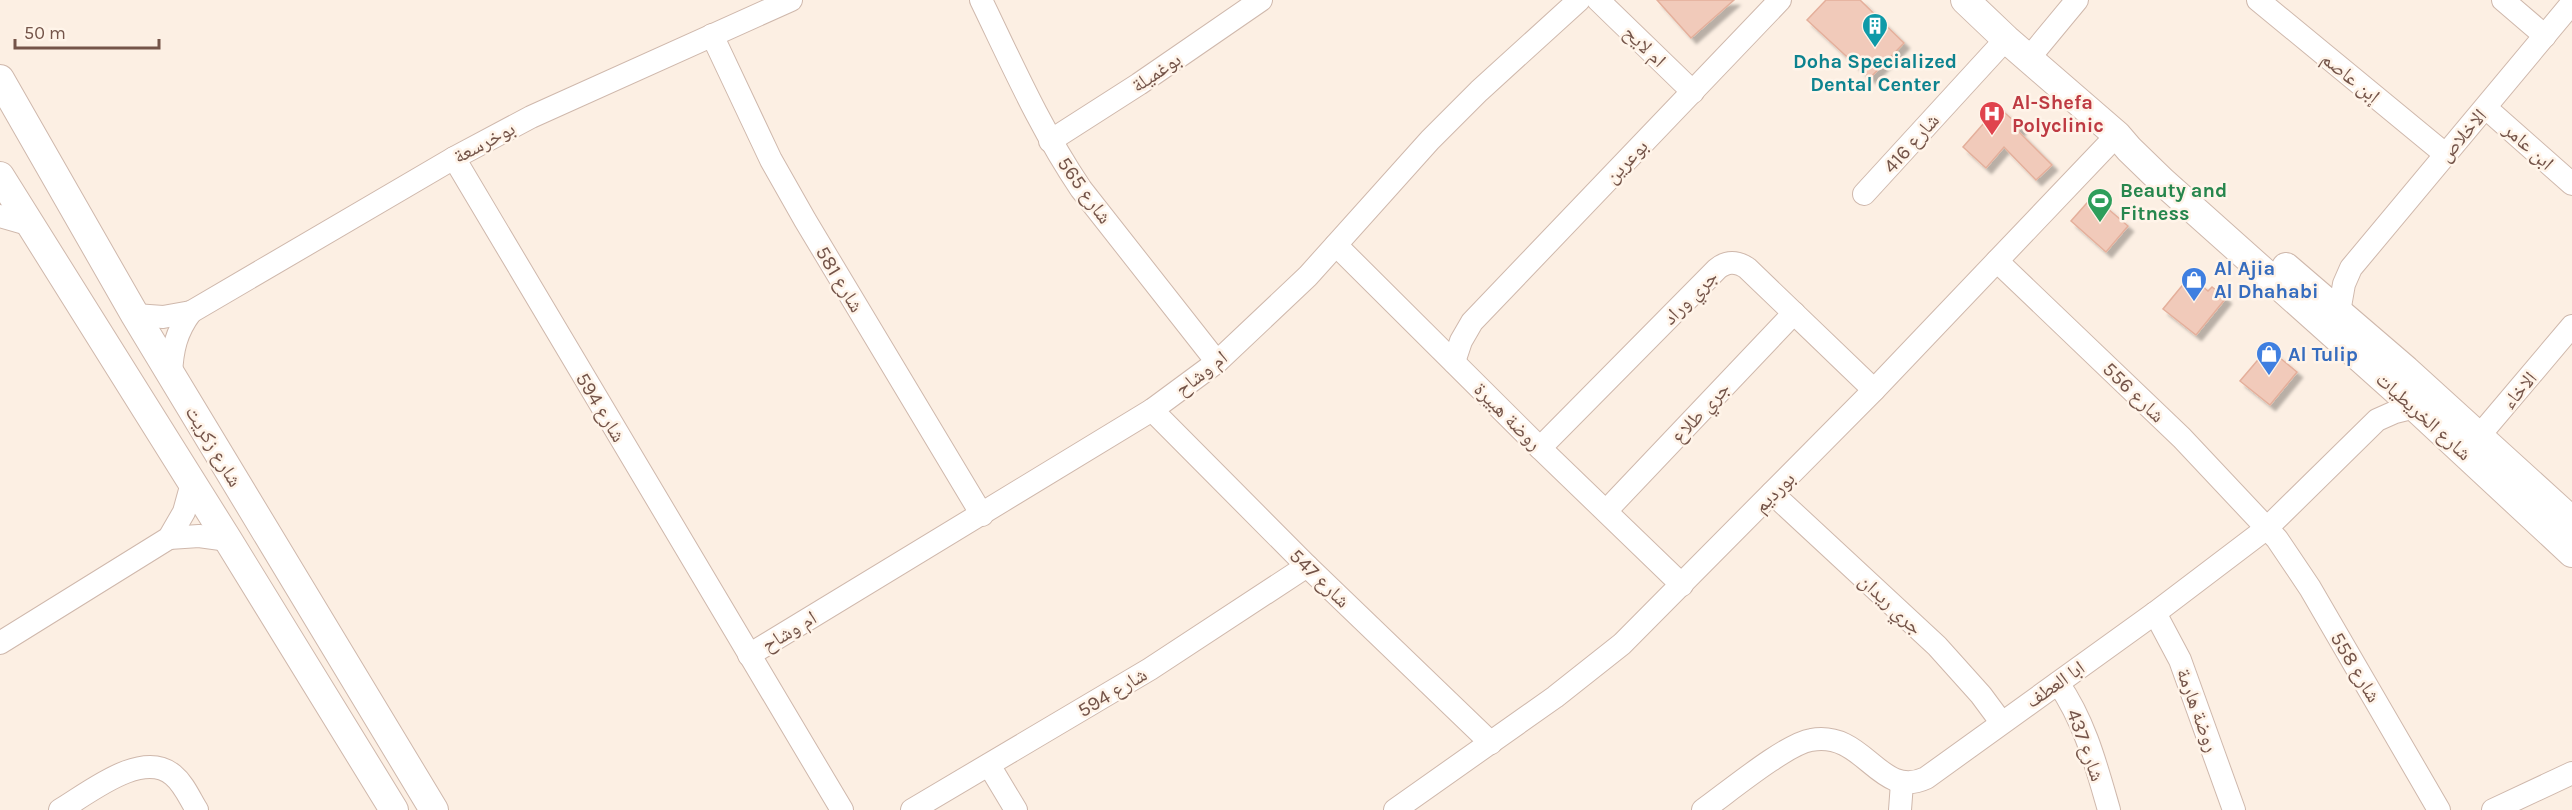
<svg xmlns="http://www.w3.org/2000/svg" width="2572" height="810" font-family="Karla,'Noto Naskh Arabic',sans-serif">
<defs>
<filter id="shadow"><feDropShadow dx="5.5" dy="5.5" stdDeviation="1.5" flood-color="#0004"/></filter>
</defs>
<rect width="100%" height="100%" fill="#fcefe3"/>
<!-- building -->
<g fill="#f1caba" stroke="#e4af9b" stroke-width="1.5" filter="url(#shadow)">
<polygon points="1657,0 1734,0 1691,38"/>
<polygon points="1826,0 1860,0 1904,43 1870,78 1807,20"/>
<polygon points="1998,107 2021,127 2018,131 2052,165 2036,180 2004,147 1986,168 1963,147"/>
<polygon points="2093,196 2128,226 2106,252 2071,221"/>
<polygon points="2190,276 2208,291 2212,287 2226,298 2196,335 2163,309"/>
<polygon points="2268,348 2297,372 2270,405 2240,381"/>
</g>
<g fill="none" stroke-linecap="round" stroke-linejoin="round">
<defs>
<g id="minor">
<path d="M981,0C1012,64 1041,130 1081,189L1217,362"/>
<polyline points="1598,0 1693,92"/>
<polyline points="2258,0 2445,154"/>
<polyline points="2503,0 2545,36"/>
<polyline points="712,35 771,160 805,220 982,515"/>
<polyline points="2029,58 2077,0"/>
<polyline points="2486,108 2572,184"/>
<polyline points="1050,141 1139,84 1261,0"/>
<polyline points="454,158 842,810"/>
<polyline points="1864,194 2006,39"/>
<polyline points="0,216 31,225"/>
<polyline points="1336,245 1540,448 1682,585"/>
<polyline points="1997,261 2182,438 2277,539 2310,588 2439,810"/>
<polyline points="2339,312 2344,284 2351,268 2572,3"/>
<polyline points="135,315 163,317 191,312 454,158 531,117 791,0"/>
<polyline points="1454,362 1461,341 1472,322 1780,0"/>
<path d="M171,375C172,350 176,332 191,312"/>
<polyline points="1152,410 1307,566 1491,743"/>
<path d="M1540,448L1717,269C1727,261 1736,261 1747,268L1874,390"/>
<polyline points="2468,449 2572,326"/>
<polyline points="1772,493 1937,646 1981,695 2001,722"/>
<polyline points="1606,511 1794,313"/>
<polyline points="169,538 199,536 228,540"/>
<polyline points="2155,613 2180,660 2234,810"/>
<polyline points="0,643 169,538 184,512 192,483"/>
<polyline points="749,655 1152,410 1217,362 1308,276 1430,140 1479,91 1579,0"/>
<path d="M2058,683C2085,722 2096,765 2109,810"/>
<polyline points="989,765 1016,810"/>
<path d="M60,810C89,793 142,749 173,775C184,784 190,799 197,810"/>
<polyline points="912,810 1150,669 1307,566"/>
<polyline points="1395,810 1555,697 1622,644 1874,390 2117,135"/>
<path d="M1703,810C1727,793 1786,744 1811,740C1865,730 1879,800 1926,778L2155,613L2267,528L2377,420L2395,412L2415,407"/>
<polyline points="1900,810 1902,783"/>
<polyline points="2493,810 2572,773"/>
</g>
<g id="tertiary">
<polyline points="1965,0 2006,39 2117,135 2129,149 2163,182 2415,407 2572,553"/>
<polyline points="0,79 135,315 434,810"/>
<polyline points="0,176 228,540 394,810"/>
<polyline points="2286,267 2406,370 2572,521"/>
</g>
</defs>
<!-- minor casing -->
<use href="#minor" stroke="#cfb8ac" stroke-width="24"/>
<!-- tertiary casing -->
<use href="#tertiary" stroke="#cfb8ac" stroke-width="30"/>
<!-- minor -->
<use href="#minor" stroke="#fff" stroke-width="22"/>
<!-- tertiary -->
<use href="#tertiary" stroke="#fff" stroke-width="28"/>
</g>
<!-- icons -->
<defs>
<symbol id="building-pin" viewBox="-11 -11 22 30"><path d="M0 17L-7.5 6A9.5 9.5 0 1 1 7.5 6Z" fill="#0f9aa8" stroke="#fff4e9"/><path d="M-4-6H4V6H1V3H-1V6H-4ZM-2.5-4.3h1.7v1.8h-1.7ZM.8-4.3h1.7v1.8H.8ZM-2.5-1h1.7V.8h-1.7ZM.8-1h1.7V.8H.8Z" fill="#fff"/></symbol>
<symbol id="hospital-pin" viewBox="-11 -11 22 30"><path d="M0 17L-7.5 6A9.5 9.5 0 1 1 7.5 6Z" fill="#e0444e" stroke="#fff4e9"/><path d="M-5-5h3v3.5h4V-5h3V5h-3V1.5h-4V5h-3Z" fill="#fff"/></symbol>
<symbol id="stadium-pin" viewBox="-11 -11 22 30"><path d="M0 17L-7.5 6A9.5 9.5 0 1 1 7.5 6Z" fill="#2e9e5b" stroke="#fff4e9"/><path d="M0-5a6.5 5 0 1 0 0 10a6.5 5 0 1 0 0-10ZM-3.5-1.8h7v3.6h-7Z" fill="#fff"/></symbol>
<symbol id="shop-pin" viewBox="-11 -11 22 30"><path d="M0 17L-7.5 6A9.5 9.5 0 1 1 7.5 6Z" fill="#3f7fe0" stroke="#fff4e9"/><path d="M-5-2.5h2.3a2.7 3.5 0 0 1 5.4 0H5L5.5 6h-11ZM-1.5-2.5h3a1.5 2.3 0 0 0-3 0Z" fill="#fff"/></symbol>
</defs>
<g fill-rule="evenodd">
<use href="#building-pin" x="1860" y="11" width="30" height="40"/>
<use href="#hospital-pin" x="1977" y="99" width="30" height="40"/>
<use href="#stadium-pin" x="2085" y="186" width="30" height="40"/>
<use href="#shop-pin" x="2179" y="265" width="30" height="40"/>
<use href="#shop-pin" x="2254" y="339" width="30" height="40"/>
</g>
<g text-anchor="middle" stroke-width="5" stroke-linejoin="round" paint-order="stroke">
<!-- street labels -->
<g font-size="20" fill="#745449" stroke="#fff4e9">
<text transform="translate(1645 46) rotate(44)" y="7">ام لايح</text>
<text transform="translate(1156 72) rotate(-34)" y="7">بوغميلة</text>
<text transform="translate(2351 77) rotate(39)" y="7">إبن عاصم</text>
<text transform="translate(2462 135) rotate(-49)" y="7">الاخلاص</text>
<text transform="translate(484 142) rotate(-28)" y="7">بوخرسعة</text>
<text transform="translate(1911 143) rotate(-48)" y="7">شارع 416</text>
<text transform="translate(2529 146) rotate(42)" y="7">ابن عامر</text>
<text transform="translate(1626 161) rotate(-46)" y="7">بوعرين</text>
<text transform="translate(1085 190) rotate(54)" y="7">شارع 565</text>
<text transform="translate(840 279) rotate(59)" y="7">شارع 581</text>
<text transform="translate(1690 297) rotate(-45)" y="7">جري وراد</text>
<text transform="translate(1201 373) rotate(-38)" y="7">ام وشاح</text>
<text transform="translate(2519 390) rotate(-50)" y="7">الاخاء</text>
<text transform="translate(2134 392) rotate(44)" y="7">شارع 556</text>
<text transform="translate(601 407) rotate(59)" y="7">شارع 594</text>
<text transform="translate(1700 412) rotate(-47)" y="7">جري طلاع</text>
<text transform="translate(1508 416) rotate(45)" y="7">روضة هبيرة</text>
<text transform="translate(2424 416) rotate(42)" y="7">شارع الخريطيات</text>
<text transform="translate(214 446) rotate(59)" y="7">شارع زكريت</text>
<text transform="translate(1774 492) rotate(-45)" y="7">بورديم</text>
<text transform="translate(1320 578) rotate(44)" y="7">شارع 547</text>
<text transform="translate(1891 604) rotate(43)" y="7">جري ريدان</text>
<text transform="translate(789 631) rotate(-31)" y="7">ام وشاح</text>
<text transform="translate(2356 667) rotate(59)" y="7">شارع 558</text>
<text transform="translate(2055 684) rotate(-35)" y="7">ابا العطف</text>
<text transform="translate(1112 692) rotate(-31)" y="7">شارع 594</text>
<text transform="translate(2198 710) rotate(70)" y="7">روضة هارمة</text>
<text transform="translate(2086 745) rotate(70)" y="7">شارع 437</text>
</g>
<!-- culture labels -->
<g font-size="20" font-weight="bold" fill="#0d838f" stroke="#fff4e9">
<text x="1875" y="68">Doha Specialized<tspan x="1875" dy="23">Dental Center</tspan></text>
</g>
<!-- health labels -->
<g font-size="20" font-weight="bold" fill="#be3a42" stroke="#fff4e9" text-anchor="start">
<text x="2012" y="109">Al-Shefa<tspan x="2012" dy="23">Polyclinic</tspan></text>
</g>
<!-- leisure labels -->
<g font-size="20" font-weight="bold" fill="#27864d" stroke="#fff4e9" text-anchor="start">
<text x="2120" y="197">Beauty and<tspan x="2120" dy="23">Fitness</tspan></text>
</g>
<!-- shop labels -->
<g font-size="20" font-weight="bold" fill="#366cbe" stroke="#fff4e9" text-anchor="start">
<text x="2214" y="275">Al Ajia<tspan x="2214" dy="23">Al Dhahabi</tspan></text>
<text x="2288" y="361">Al Tulip</text>
</g>
</g>
<!-- scale -->
<path d="M15 39v9h144v-9" fill="none" stroke="#745449" stroke-width="3"/>
<text x="24" y="39" font-size="18" fill="#745449" stroke="#fff4e9" stroke-width="4.5" paint-order="stroke">50 m</text>
</svg>
